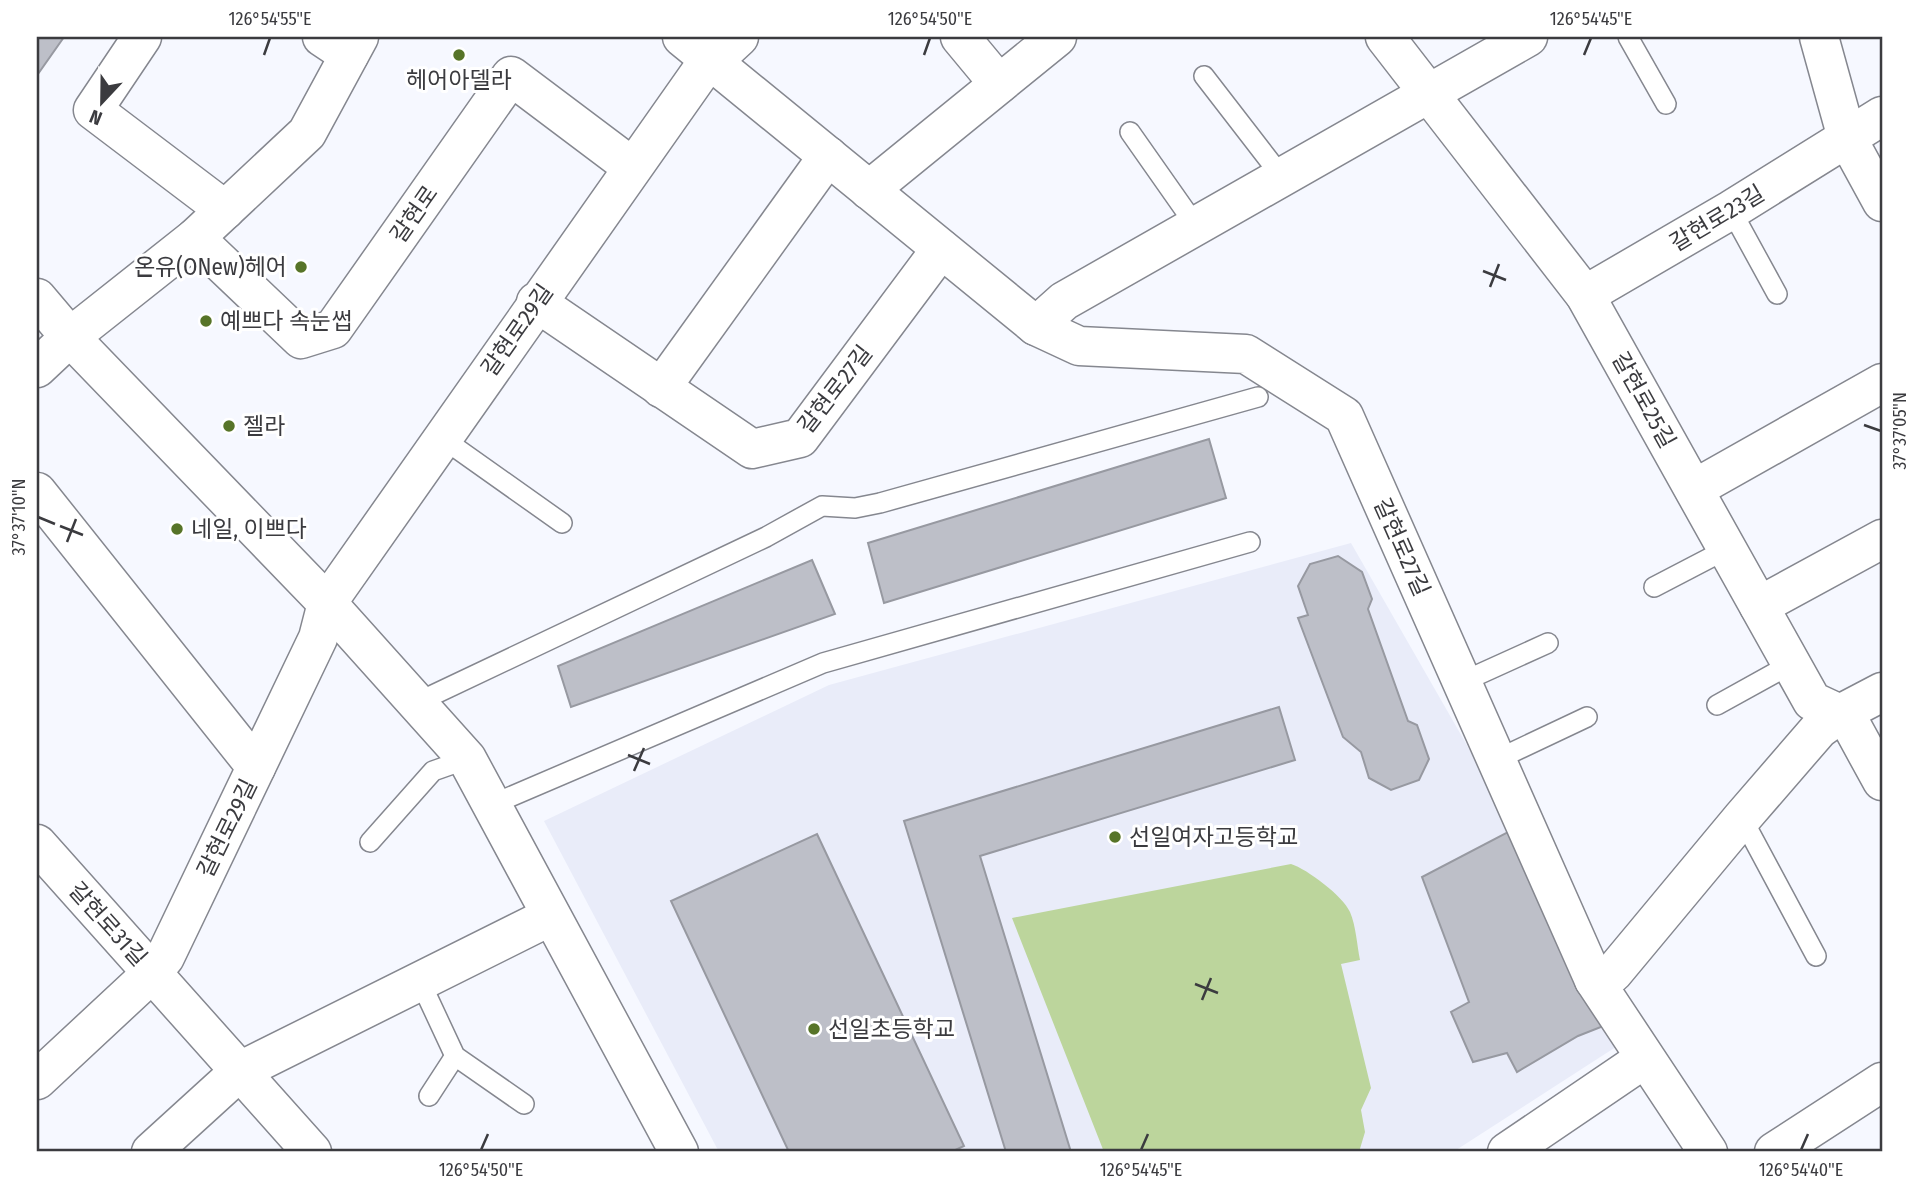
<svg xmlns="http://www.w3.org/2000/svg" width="1919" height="1189" font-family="'Fira Sans Condensed','Noto Sans KR',sans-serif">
<rect width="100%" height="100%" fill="#f6f8ff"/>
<!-- built -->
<polygon fill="#e9ecf9" points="1351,543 1503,808 1622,1043 1453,1152 719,1152 544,821 829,685"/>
<!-- green -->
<path fill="#bcd59c" d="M1291,864C1307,869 1343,896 1350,912C1356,926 1357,945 1360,960L1341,964L1371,1088L1361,1110L1365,1132L1359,1152H1104L1012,918Z"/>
<!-- building -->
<g fill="#bdbfc8" stroke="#9799a1" stroke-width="2">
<polygon points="37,37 64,37 38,74 37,73"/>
<polygon points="1209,439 1226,498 884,603 868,543"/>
<polygon points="1338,556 1362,572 1372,599 1368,609 1408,721 1417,725 1429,759 1419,780 1391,790 1369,778 1361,752 1343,737 1298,618 1308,615 1298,586 1310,564"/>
<polygon points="812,560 835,614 571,707 558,666"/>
<polygon points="1279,707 1295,760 980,856 1071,1152 1006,1152 904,821"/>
<polygon points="1508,832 1606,1025 1578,1036 1517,1072 1507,1053 1473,1062 1451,1012 1469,1002 1422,877"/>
<polygon points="817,834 964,1146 951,1152 789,1152 671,901"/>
</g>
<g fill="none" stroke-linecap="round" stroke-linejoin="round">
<defs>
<g id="lane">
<polyline points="1628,37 1666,104"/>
<polyline points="1204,76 1282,177"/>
<polyline points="1130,132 1196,226"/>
<polyline points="1731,210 1777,294"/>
<polyline points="442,438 562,523"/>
<polyline points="1654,587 1727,549"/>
<polyline points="1462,682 1548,643"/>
<polyline points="416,703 766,537 822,506 855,508 880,503 1258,397"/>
<polyline points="1717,705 1791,664"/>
<polyline points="1496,760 1587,717"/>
<polyline points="491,805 823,663 1250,542"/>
<polyline points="1742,818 1816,956"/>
<polyline points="370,842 433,771 467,759"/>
<polyline points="420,981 455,1056 524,1104"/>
<polyline points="429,1096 455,1056"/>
</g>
<g id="street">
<polyline points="142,37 93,110 225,210"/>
<polyline points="322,37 349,55"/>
<polyline points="682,37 1036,326 1079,346 1246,354 1344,416 1594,980 1708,1152"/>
<polyline points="960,37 999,84"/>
<polyline points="1385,37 1585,295 1812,701 1840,714 1853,728 1882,781"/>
<polyline points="1819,37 1847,138 1882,202"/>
<polyline points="869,190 1057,37"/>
<polyline points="195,238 301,339 333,329 511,76 632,167"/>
<polyline points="1585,295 1731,210 1882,116"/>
<polyline points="37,298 70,337 327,603 467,759 679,1152"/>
<polyline points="536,302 752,449 800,438 941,249"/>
<polyline points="1036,326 1064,301 1528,37"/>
<polyline points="661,388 828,156"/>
<polyline points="1694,489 1882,383"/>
<polyline points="37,492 256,767"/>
<polyline points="1759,606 1882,539"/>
<polyline points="37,844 312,1152"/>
<polyline points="1594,980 1613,973 1742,818 1819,729 1840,714 1882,692"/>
<polyline points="37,1080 152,973 165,957 318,638 327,603 699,74 739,37"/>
<polyline points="151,1152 240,1071 551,916"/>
<polyline points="1507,1152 1644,1059"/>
<polyline points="1774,1152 1882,1082"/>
</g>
<polyline id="secondary" points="37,368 70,337 195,238 307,133 359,37"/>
</defs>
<!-- lane casing -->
<use href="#lane" stroke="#85878f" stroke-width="22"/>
<!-- street casing -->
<use href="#street" stroke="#85878f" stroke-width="41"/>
<!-- secondary casing -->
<use href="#secondary" stroke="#85878f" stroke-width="41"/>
<!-- lane -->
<use href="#lane" stroke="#fff" stroke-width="19"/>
<!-- street -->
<use href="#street" stroke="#fff" stroke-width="38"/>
<!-- secondary -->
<use href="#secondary" stroke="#fff" stroke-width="38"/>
</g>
<!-- ticks -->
<path fill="none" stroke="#3b3b3f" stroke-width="2.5" d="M264,55L270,38M924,55L930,38M1584,55L1591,38M1483,271L1506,280M1490,287L1499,264M1864,425L1881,431M38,517L55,524M60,526L83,535M67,542L76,519M628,755L650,764M634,771L644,748M1195,984L1218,993M1202,1000L1211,978M481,1150L488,1134M1141,1150L1148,1134M1801,1150L1808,1134"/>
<!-- markers -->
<g fill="#577428" stroke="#fff" stroke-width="2.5">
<circle cx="459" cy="55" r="7"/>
<circle cx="301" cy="267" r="7"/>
<circle cx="206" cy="321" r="7"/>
<circle cx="229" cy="426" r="7"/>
<circle cx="177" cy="529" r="7"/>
<circle cx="1115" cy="837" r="7"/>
<circle cx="814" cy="1029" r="7"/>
</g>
<g text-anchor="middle" stroke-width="6" stroke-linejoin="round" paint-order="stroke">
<!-- poi labels -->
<g font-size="23" fill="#3b3b3f" stroke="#fff" text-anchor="start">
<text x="459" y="88" text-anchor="middle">헤어아델라</text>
<text x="287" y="275" text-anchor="end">온유(ONew)헤어</text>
<text x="220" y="329">예쁘다 속눈썹</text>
<text x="243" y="434">젤라</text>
<text x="191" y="537">네일, 이쁘다</text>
<text x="1129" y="845">선일여자고등학교</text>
<text x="828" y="1037">선일초등학교</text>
</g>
<!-- street labels -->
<g font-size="23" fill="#3b3b3f" stroke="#fff">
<text transform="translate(414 214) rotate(-55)" y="8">갈현로</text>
<text transform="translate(1717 218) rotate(-31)" y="8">갈현로23길</text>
<text transform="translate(517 330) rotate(-55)" y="8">갈현로29길</text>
<text transform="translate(835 389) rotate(-52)" y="8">갈현로27길</text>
<text transform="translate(1644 400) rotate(61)" y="8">갈현로25길</text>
<text transform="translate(1402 547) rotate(66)" y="8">갈현로27길</text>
<text transform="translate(227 828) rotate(-64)" y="8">갈현로29길</text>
<text transform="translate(108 924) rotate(48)" y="8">갈현로31길</text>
</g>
</g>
<!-- border -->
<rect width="1919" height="1189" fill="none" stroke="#ffffff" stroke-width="77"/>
<!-- north arrow -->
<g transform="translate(102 102) rotate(202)" stroke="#ffffff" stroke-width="5" paint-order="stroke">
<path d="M0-5L12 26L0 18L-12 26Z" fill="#3b3b3f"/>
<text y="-10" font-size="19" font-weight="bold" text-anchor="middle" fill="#3b3b3f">N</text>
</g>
<rect x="38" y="38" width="1843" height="1112" fill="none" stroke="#3b3b3f" stroke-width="2.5"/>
<g font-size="18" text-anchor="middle" fill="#3b3b3f">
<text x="270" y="25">126°54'55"E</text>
<text x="930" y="25">126°54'50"E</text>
<text x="1591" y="25">126°54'45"E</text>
<text transform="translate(1900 431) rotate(-90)" y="6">37°37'05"N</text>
<text transform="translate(19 517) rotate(-90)" y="6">37°37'10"N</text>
<text x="481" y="1176">126°54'50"E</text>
<text x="1141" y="1176">126°54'45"E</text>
<text x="1801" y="1176">126°54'40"E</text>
</g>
</svg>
